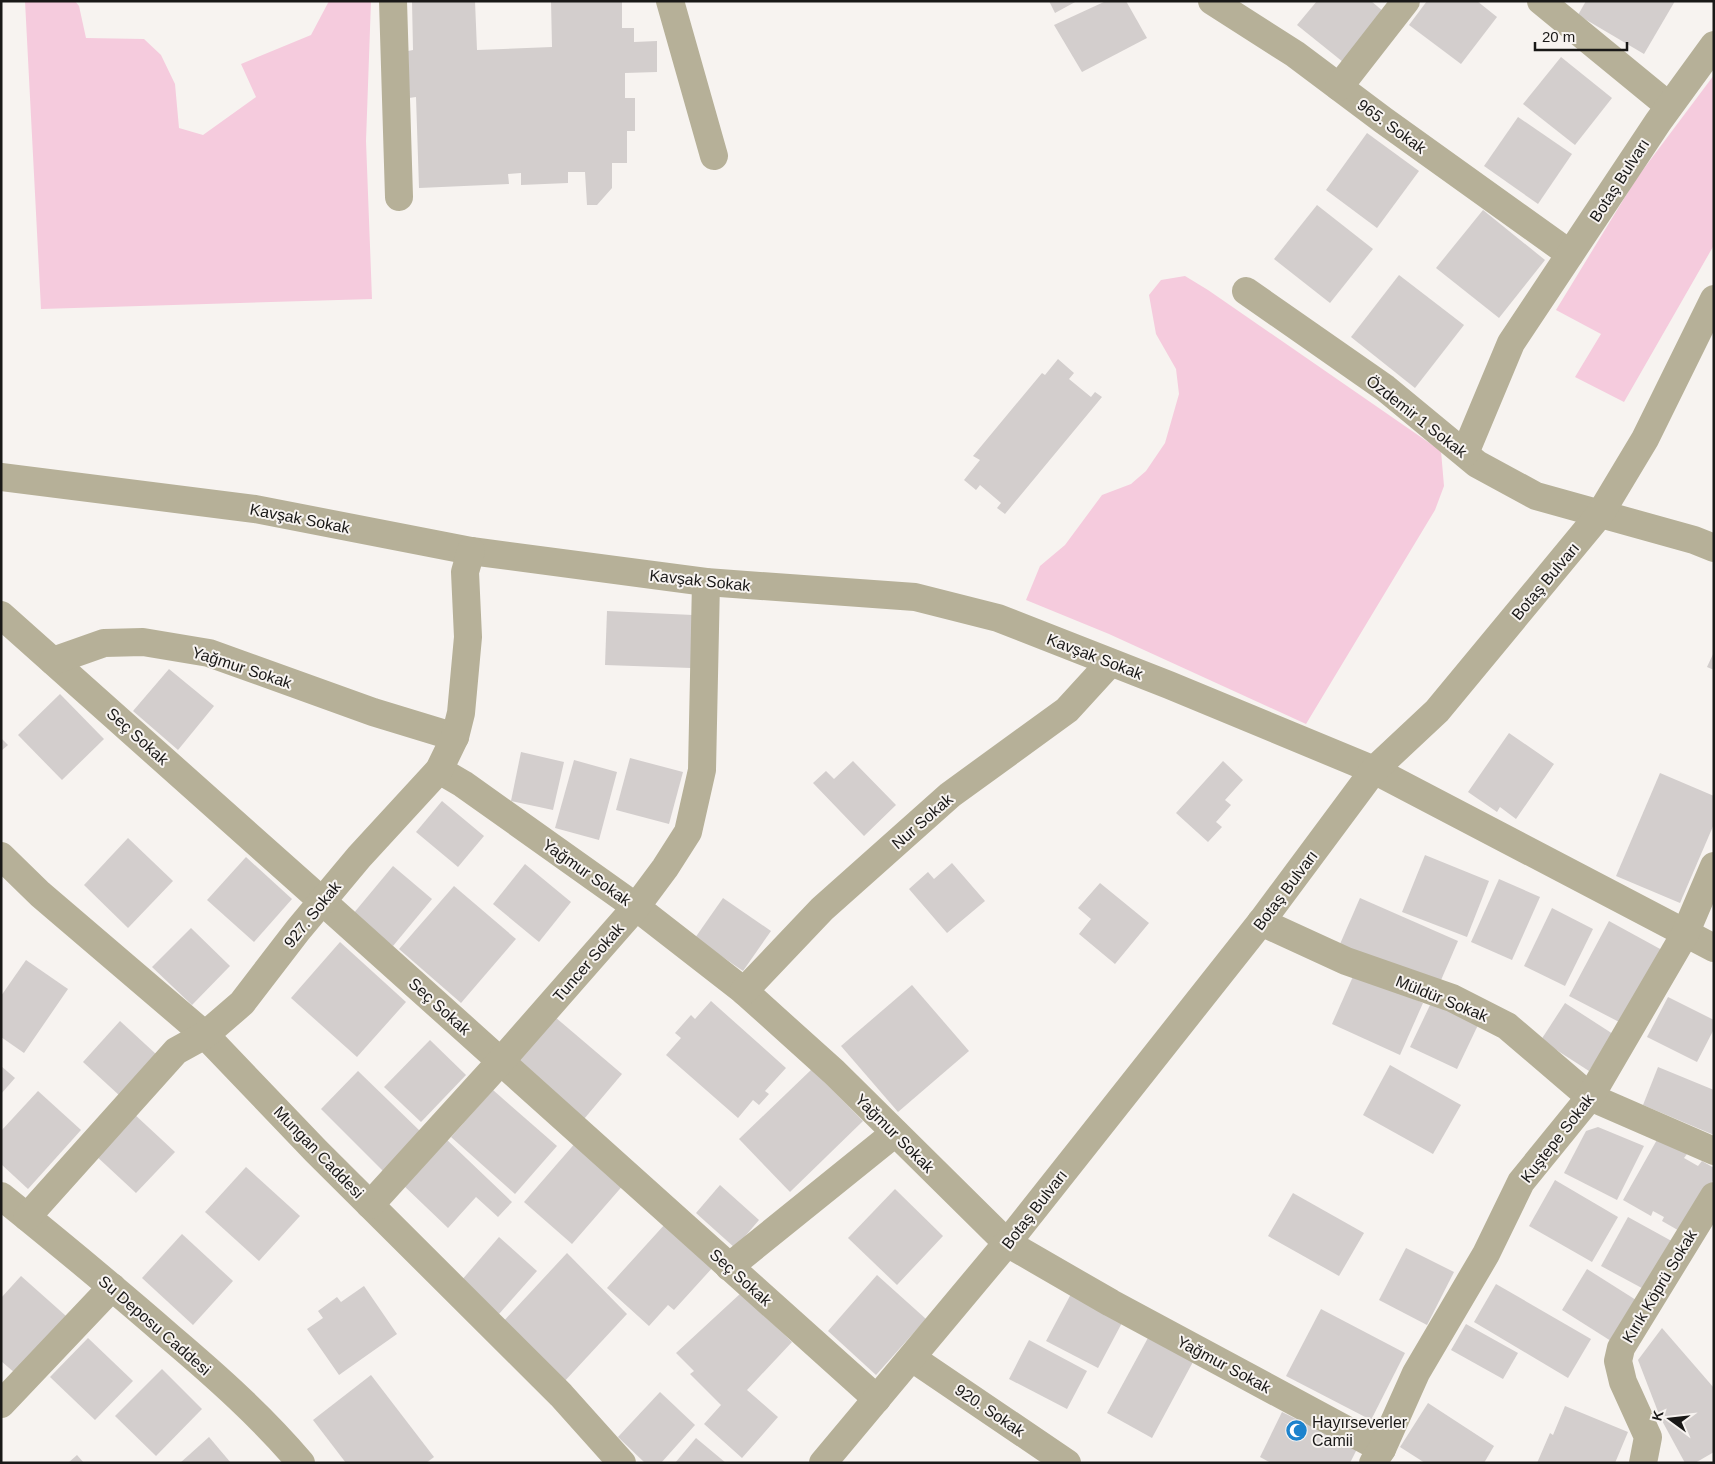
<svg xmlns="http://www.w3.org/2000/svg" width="1715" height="1464" font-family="Helvetica,sans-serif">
<rect width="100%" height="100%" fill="#f7f3f0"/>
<!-- green -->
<g fill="#f5cbdd">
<polygon points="25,1 75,1 79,6 86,38 144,39 161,55 175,84 179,128 203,135 256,97 241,64 311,35 329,1 371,1 366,141 372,299 41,309"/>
<polygon points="1714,75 1714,245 1624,402 1575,377 1601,334 1556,310 1636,179"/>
<polygon points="1185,276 1208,290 1441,451 1444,486 1435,510 1306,724 1109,634 1026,600 1040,566 1065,545 1102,495 1131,484 1146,471 1165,443 1179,394 1176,369 1156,334 1149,295 1161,280"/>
</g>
<!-- building -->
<g fill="#d3cecd">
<polygon points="412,1 475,1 477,50 552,47 551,1 622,1 622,28 634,28 634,42 657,41 657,72 625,73 625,98 635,98 635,131 627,131 627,163 612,163 612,188 597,205 587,205 585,172 568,172 568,183 521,185 521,173 508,174 509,184 419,188 416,97 409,98 408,51 413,50"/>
<polygon points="1049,1 1077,1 1055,13"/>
<polygon points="1106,1 1126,1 1147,38 1082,72 1054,25"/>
<polygon points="1317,1 1371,1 1384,12 1343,62 1297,25"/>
<polygon points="1427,1 1477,1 1497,17 1461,64 1409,25"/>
<polygon points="1586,1 1675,1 1644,54 1578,15"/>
<polygon points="1561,57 1612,98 1575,145 1523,104"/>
<polygon points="1518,117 1572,154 1538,204 1484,166"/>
<polygon points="1367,133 1419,171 1377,228 1326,190"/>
<polygon points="1317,205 1373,249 1330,303 1274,259"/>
<polygon points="1483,210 1545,260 1499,318 1436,268"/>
<polygon points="1399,275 1464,325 1415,388 1351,337"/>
<polygon points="1058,359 1074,373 1069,379 1091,397 1095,392 1102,397 1005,514 997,508 1001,503 980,485 976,490 964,480 980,460 973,456 1042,373 1045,375"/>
<polygon points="607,611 693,615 691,668 605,665"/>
<polygon points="1714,652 1714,670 1707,667"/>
<polygon points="169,669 214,706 178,750 133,711"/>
<polygon points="60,694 104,739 62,780 18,735"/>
<polygon points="1509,733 1554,764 1516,819 1500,807 1497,812 1468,792"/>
<polygon points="1,738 8,745 1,751"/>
<polygon points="521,752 564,762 553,810 511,801"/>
<polygon points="630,758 683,772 669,824 616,810"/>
<polygon points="574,760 617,772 599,840 555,828"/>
<polygon points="853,761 896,805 864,836 813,783 826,771 834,779"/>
<polygon points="1223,761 1243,780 1225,800 1231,805 1216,822 1222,827 1208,842 1176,813"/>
<polygon points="1660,773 1714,796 1714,824 1680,903 1616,876"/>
<polygon points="442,801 484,836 458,867 416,832"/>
<polygon points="128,838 173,881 128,928 84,885"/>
<polygon points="1425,855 1489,881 1467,937 1402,912"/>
<polygon points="246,857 292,899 254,942 207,900"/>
<polygon points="952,863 985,901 947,933 909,889 928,872 934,879"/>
<polygon points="525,864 571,902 539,942 493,904"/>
<polygon points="393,866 432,899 393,946 353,914"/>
<polygon points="1499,879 1540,897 1512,960 1471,942"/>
<polygon points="1100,883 1149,923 1115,964 1079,934 1091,919 1078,908"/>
<polygon points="454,886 516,939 461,1003 399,949"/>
<polygon points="723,898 771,931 743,971 695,938"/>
<polygon points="1360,898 1458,941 1438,987 1340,944"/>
<polygon points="1552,908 1593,929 1565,986 1524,966"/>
<polygon points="1609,921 1662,950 1623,1024 1569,996"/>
<polygon points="191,928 230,966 192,1005 152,967"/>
<polygon points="340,942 406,1002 357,1057 291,998"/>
<polygon points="26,960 68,989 24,1053 1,1037 1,996"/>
<polygon points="1355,972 1423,1003 1400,1055 1332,1024"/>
<polygon points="912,985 969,1051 898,1112 841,1046"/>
<polygon points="1668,997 1714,1020 1714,1029 1697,1062 1647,1037"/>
<polygon points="711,1001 786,1068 765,1091 769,1094 759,1105 753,1100 738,1118 666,1055 681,1038 675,1033 691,1015 695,1019"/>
<polygon points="1432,1001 1479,1023 1457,1069 1410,1047"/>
<polygon points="1565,1003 1613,1034 1589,1071 1541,1040"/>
<polygon points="555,1017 622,1074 584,1119 517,1062"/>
<polygon points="120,1021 157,1055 120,1096 83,1062"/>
<polygon points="430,1040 466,1075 421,1122 384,1087"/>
<polygon points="1390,1065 1461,1105 1433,1154 1363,1115"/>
<polygon points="1,1066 15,1078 1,1094"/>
<polygon points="1658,1067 1714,1090 1714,1135 1643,1105"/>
<polygon points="812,1069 863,1121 790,1192 739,1139"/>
<polygon points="358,1071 421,1132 383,1171 321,1109"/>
<polygon points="493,1090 557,1146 515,1194 451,1137"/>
<polygon points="38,1091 81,1130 28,1189 1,1164 1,1131"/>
<polygon points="133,1113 175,1152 136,1193 94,1154"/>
<polygon points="1598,1127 1644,1146 1617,1200 1564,1173 1586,1131"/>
<polygon points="445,1138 512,1202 498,1217 476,1197 448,1228 402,1184"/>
<polygon points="1658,1138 1687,1154 1684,1158 1698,1166 1702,1161 1714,1168 1714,1179 1683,1233 1662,1221 1664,1217 1653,1211 1651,1216 1623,1200"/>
<polygon points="577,1141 625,1183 572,1244 524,1202"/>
<polygon points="246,1167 300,1216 259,1261 205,1212"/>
<polygon points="1555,1180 1618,1217 1592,1262 1529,1226"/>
<polygon points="720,1185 759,1220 735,1248 696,1213"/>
<polygon points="895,1189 943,1236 897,1285 848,1238"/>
<polygon points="1293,1193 1364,1233 1339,1276 1268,1236"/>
<polygon points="1628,1217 1677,1244 1651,1293 1601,1266"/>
<polygon points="666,1223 714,1266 674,1310 668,1305 649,1326 607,1288"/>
<polygon points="182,1234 233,1281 193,1325 142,1278"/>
<polygon points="499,1237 537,1271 499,1314 461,1281"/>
<polygon points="1406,1248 1454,1272 1427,1325 1379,1300"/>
<polygon points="567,1253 627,1314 562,1384 501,1324"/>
<polygon points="1587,1269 1636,1300 1611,1341 1562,1310"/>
<polygon points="877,1275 926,1319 876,1375 828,1331"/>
<polygon points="21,1276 66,1316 15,1373 1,1361 1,1298"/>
<polygon points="1496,1284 1591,1339 1568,1378 1474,1322"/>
<polygon points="364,1286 397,1334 339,1375 307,1329 323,1318 318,1311 337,1297 341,1302"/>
<polygon points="741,1293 792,1342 747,1390 778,1417 742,1458 704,1424 721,1405 690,1374 694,1371 676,1353"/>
<polygon points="1071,1294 1123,1321 1098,1368 1046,1341"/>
<polygon points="1321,1309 1405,1353 1371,1420 1286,1376"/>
<polygon points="1466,1324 1518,1353 1503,1379 1451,1350"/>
<polygon points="1662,1328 1714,1388 1714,1452 1695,1463 1685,1463 1660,1417 1638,1360"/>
<polygon points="1149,1336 1194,1360 1152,1438 1107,1413"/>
<polygon points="88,1338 133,1381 95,1420 50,1377"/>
<polygon points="1029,1340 1087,1371 1067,1409 1009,1379"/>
<polygon points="162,1369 202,1409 156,1456 115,1416"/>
<polygon points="371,1375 434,1457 426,1463 346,1463 313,1420"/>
<polygon points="660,1392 695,1425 661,1463 645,1463 618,1437"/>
<polygon points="1428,1403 1494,1446 1484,1463 1425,1463 1400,1447"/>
<polygon points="1565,1406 1628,1432 1615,1463 1537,1463 1550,1433 1553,1435"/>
<polygon points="1282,1412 1357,1449 1350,1463 1271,1463 1260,1457"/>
<polygon points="209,1437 231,1463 180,1463"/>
<polygon points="696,1438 726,1463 675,1463"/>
<polygon points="77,1455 84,1463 68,1463"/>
</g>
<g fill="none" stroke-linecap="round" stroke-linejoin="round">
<!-- minor -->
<g stroke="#b6b098" stroke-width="28">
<polyline points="393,1 399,197"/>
<polyline points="670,1 714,156"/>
<polyline points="1212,1 1295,54 1383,120 1570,254"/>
<polyline points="1541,1 1669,106"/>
<polyline points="1339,87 1406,1"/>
<polyline points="1246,291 1385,388 1477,464 1536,496 1694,540 1714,548"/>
<polyline points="1465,453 1511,343 1658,122 1714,45"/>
<polyline points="1,477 255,509 471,551 706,582 915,597 998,618 1169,685 1374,770 1714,948"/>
<polyline points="1,615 322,901 877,1399"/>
<polyline points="53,661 104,643 143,642 209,653 373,712 455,737"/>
<polyline points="439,770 463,784 636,907 744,991 834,1072 1007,1243 1111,1303 1382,1449"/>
<polyline points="1,856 40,894 205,1035 316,1151 561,1395 622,1463"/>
<polyline points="1261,922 1346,961 1452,998 1507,1026 1590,1097 1714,1151"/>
<polyline points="744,991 822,909 950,795 1067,710 1110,663"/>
<path d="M1,1196C58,1242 115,1289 170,1337C216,1376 262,1417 301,1463"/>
<polyline points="370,1205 501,1061 636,907 665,868 688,832 702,770 706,582"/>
<polyline points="27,1217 176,1051 205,1035 242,1003 298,930 359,857 439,770 455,737 461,713 468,637 465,572 471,551"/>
<polyline points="729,1267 895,1133"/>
<polyline points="912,1358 1067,1463"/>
<polyline points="1,1404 112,1287"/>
<polyline points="823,1463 1007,1243 1261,922 1374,770 1437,711 1600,514 1645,439 1714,299"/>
<polyline points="1373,1463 1382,1449 1416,1373 1486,1254 1521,1182 1590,1097 1685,934 1714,866"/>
<polyline points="1643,1463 1648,1437 1623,1382 1618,1361 1621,1348 1714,1196"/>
</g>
</g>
<!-- icons -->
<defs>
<symbol id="mosque-disc" viewBox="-11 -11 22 22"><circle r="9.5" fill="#1c83cd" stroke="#f7f3f0"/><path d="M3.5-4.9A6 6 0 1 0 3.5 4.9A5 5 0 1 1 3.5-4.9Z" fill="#fff"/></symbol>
</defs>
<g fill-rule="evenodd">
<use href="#mosque-disc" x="1284" y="1418" width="25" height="25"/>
</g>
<g text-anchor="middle" stroke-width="4" stroke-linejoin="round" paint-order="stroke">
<!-- street labels -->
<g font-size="16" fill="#191817" stroke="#f7f3f0">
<text transform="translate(1392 126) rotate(36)" y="6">965. Sokak</text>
<text transform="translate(1619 180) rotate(-57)" y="6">Botaş Bulvarı</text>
<text transform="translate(1417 416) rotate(38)" y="6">Özdemir 1 Sokak</text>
<text transform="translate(300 518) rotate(11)" y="6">Kavşak Sokak</text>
<text transform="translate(700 580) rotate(6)" y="6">Kavşak Sokak</text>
<text transform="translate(1545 581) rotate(-50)" y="6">Botaş Bulvarı</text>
<text transform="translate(1095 656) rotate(21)" y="6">Kavşak Sokak</text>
<text transform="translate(242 667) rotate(18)" y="6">Yağmur Sokak</text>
<text transform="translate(138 736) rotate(42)" y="6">Seç Sokak</text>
<text transform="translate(922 821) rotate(-41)" y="6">Nur Sokak</text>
<text transform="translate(587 872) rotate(35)" y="6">Yağmur Sokak</text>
<text transform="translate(1285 890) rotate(-53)" y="6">Botaş Bulvarı</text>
<text transform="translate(312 914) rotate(-51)" y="6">927. Sokak</text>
<text transform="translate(588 962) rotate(-49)" y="6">Tuncer Sokak</text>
<text transform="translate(1442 998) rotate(22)" y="6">Müldür Sokak</text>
<text transform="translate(440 1006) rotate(42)" y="6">Seç Sokak</text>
<text transform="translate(895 1133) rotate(45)" y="6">Yağmur Sokak</text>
<text transform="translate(1557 1138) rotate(-52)" y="6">Kuştepe Sokak</text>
<text transform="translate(319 1152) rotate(46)" y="6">Mungan Caddesi</text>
<text transform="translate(1034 1209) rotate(-52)" y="6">Botaş Bulvarı</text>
<text transform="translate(741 1277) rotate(42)" y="6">Seç Sokak</text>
<text transform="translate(1659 1286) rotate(-59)" y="6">Kırık Köprü Sokak</text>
<text transform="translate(155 1325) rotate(41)" y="6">Su Deposu Caddesi</text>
<text transform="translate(1224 1364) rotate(28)" y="6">Yağmur Sokak</text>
<text transform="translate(990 1410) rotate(34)" y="6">920. Sokak</text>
</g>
<!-- poi labels -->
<g font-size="16" fill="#191817" stroke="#f7f3f0" text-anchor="start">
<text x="1312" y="1428">Hayırseverler<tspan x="1312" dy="18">Camii</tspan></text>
</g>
</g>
<!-- border -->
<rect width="1715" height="1464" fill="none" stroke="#191817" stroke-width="5"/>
<!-- north arrow -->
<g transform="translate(1670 1419) rotate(285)" stroke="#f7f3f0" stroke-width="4" paint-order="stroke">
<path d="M0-4L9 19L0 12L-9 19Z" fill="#191817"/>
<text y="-8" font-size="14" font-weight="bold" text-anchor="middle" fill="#191817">K</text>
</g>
<!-- scale -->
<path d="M1535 42v8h92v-8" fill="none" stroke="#191817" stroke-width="2.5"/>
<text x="1542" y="42" font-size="15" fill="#191817" stroke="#f7f3f0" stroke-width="4" paint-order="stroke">20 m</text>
</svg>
